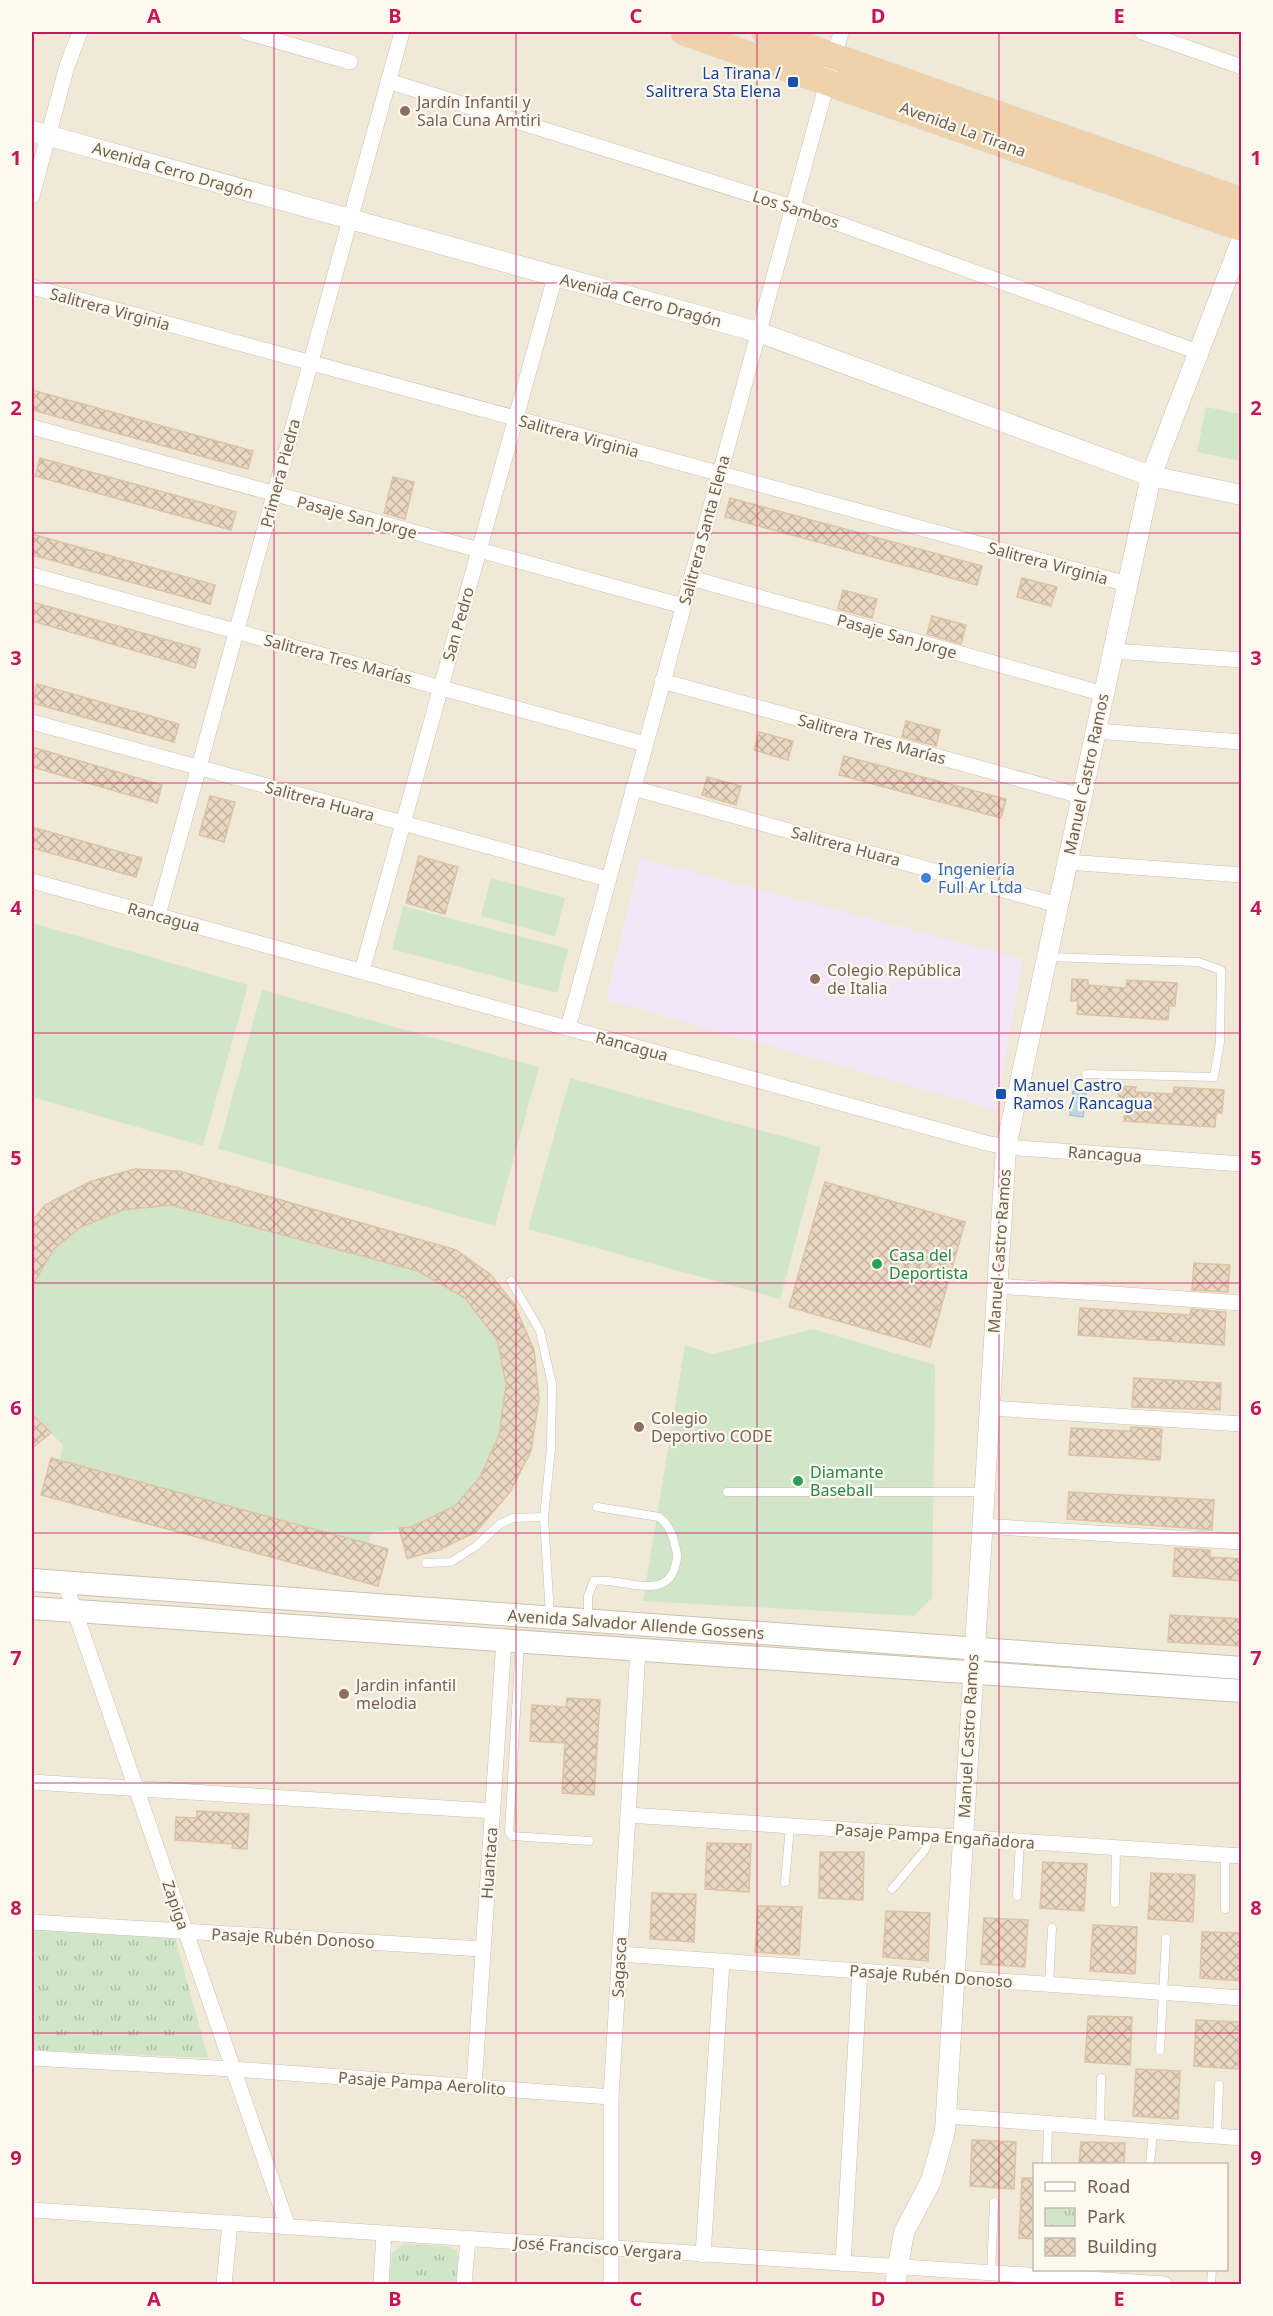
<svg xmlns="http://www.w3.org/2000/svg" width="1273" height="2316" font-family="'Noto Sans',sans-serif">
<defs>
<pattern id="park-tufts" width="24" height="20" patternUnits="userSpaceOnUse" patternTransform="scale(1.5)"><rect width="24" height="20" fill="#d1e6c9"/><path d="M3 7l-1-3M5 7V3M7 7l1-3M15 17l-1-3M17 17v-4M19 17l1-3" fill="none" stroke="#aebea6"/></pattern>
<pattern id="building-cross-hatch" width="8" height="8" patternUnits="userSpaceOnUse" patternTransform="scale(1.5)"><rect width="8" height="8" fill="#ead7c2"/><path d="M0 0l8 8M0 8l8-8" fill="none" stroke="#c2b2a0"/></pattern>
</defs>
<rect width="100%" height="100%" fill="#faf6e9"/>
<!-- residential -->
<path fill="#f1e9d8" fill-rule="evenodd" d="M32,32H1241V2284H32ZM1034,2164H1226V2270H1034Z"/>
<!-- education -->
<polygon fill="#f3e6f7" points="640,858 1023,959 996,1110 606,1000"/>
<!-- grass -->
<g fill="#d1e6c9">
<polygon points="1206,407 1241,414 1241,461 1197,452"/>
<polygon points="491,878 565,898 555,936 481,916"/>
<polygon points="403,906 568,949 557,993 392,949"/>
<polygon points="32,923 248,985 203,1146 32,1097"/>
<polygon points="262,990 539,1067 495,1226 218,1149"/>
<polygon points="570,1078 821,1147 780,1299 528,1229"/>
<path d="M135,1169L179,1171L456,1250L490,1274L514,1304L534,1350L539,1399L531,1451L439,1550L407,1560L399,1529L372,1532L369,1543L388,1549L378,1586L41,1495L51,1458L60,1460L63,1445L51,1433L32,1448V1221C59,1190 96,1180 135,1169Z"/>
<polygon points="813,1329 935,1365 932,1598 914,1616 643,1601 685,1345 713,1354"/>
</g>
<!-- park -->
<g fill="url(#park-tufts)">
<polygon points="32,1927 175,1937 208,2058 32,2050"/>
<polygon points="404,2244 447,2246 456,2250 459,2259 457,2284 389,2284 392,2253"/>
</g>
<!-- water -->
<polygon fill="#c0d8e2" stroke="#a7c6d2" stroke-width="1.5" points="1073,1091 1086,1093 1083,1117 1070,1115"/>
<!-- building -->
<g fill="url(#building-cross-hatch)" stroke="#ddc3a6" stroke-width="1.5">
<polygon points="32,390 253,451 248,469 32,410"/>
<polygon points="40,458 236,512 231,530 35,476"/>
<polygon points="393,477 414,482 405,519 384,513"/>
<polygon points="730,498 982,566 977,585 725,517"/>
<polygon points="32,534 215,585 210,604 32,555"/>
<polygon points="1022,578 1057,587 1051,606 1017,597"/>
<polygon points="843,590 877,599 872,618 838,609"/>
<polygon points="32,602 200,649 195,668 32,621"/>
<polygon points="932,616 966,625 961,644 927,634"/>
<polygon points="37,684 179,724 174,742 32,703"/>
<polygon points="906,721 940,730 936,746 902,737"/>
<polygon points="759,732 793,741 788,760 754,750"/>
<polygon points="32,747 162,785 157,803 32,767"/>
<polygon points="844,756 1006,799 1001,818 839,775"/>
<polygon points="707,777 741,786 736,805 702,795"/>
<polygon points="210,796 235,802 224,842 199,835"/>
<polygon points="32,827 142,858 136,877 32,848"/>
<polygon points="419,856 458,867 445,914 406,903"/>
<polygon points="1072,979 1088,980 1088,985 1126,988 1127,980 1177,983 1175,1006 1169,1006 1168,1020 1077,1014 1078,1001 1071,1001"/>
<polygon points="1119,1086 1136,1087 1135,1092 1173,1094 1174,1087 1224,1090 1222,1113 1216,1113 1215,1127 1124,1121 1125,1108 1118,1107"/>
<polygon points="135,1169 179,1171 456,1250 490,1274 514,1304 534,1350 539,1399 531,1451 510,1492 476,1532 439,1550 407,1558 399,1528 411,1527 455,1506 480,1477 499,1435 506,1384 497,1340 465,1298 418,1271 171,1205 123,1210 81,1227 54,1249 32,1286 32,1221 45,1205 89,1182"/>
<polygon points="825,1182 965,1222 930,1347 789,1307"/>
<polygon points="1194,1263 1230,1265 1228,1292 1192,1290"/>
<polygon points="1080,1308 1190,1315 1191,1309 1226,1312 1224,1345 1078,1335"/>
<polygon points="1134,1378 1221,1383 1220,1410 1132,1407"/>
<polygon points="32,1414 51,1433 32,1448"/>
<polygon points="1131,1427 1162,1429 1160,1460 1069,1455 1071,1428 1127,1431 1130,1431"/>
<polygon points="51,1458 388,1549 378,1586 41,1495"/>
<polygon points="1069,1492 1214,1500 1212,1530 1067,1519"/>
<polygon points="1175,1548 1210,1550 1210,1557 1242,1559 1242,1581 1173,1576"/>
<polygon points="1170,1615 1242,1619 1242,1646 1168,1642"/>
<polygon points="567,1698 600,1700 594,1795 562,1793 565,1743 530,1741 532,1705 566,1707"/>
<polygon points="197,1811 249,1814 247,1849 232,1848 233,1844 175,1840 176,1817 197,1818"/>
<polygon points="707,1843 751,1844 749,1892 705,1889"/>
<polygon points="820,1852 864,1852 863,1900 819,1898"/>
<polygon points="1043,1862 1087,1864 1084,1911 1040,1908"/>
<polygon points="1151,1873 1195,1875 1193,1922 1148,1919"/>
<polygon points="652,1893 696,1894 694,1942 650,1939"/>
<polygon points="758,1906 802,1907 799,1955 755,1952"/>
<polygon points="886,1911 930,1913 928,1961 883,1957"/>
<polygon points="984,1918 1028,1920 1025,1967 981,1964"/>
<polygon points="1093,1925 1137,1927 1135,1974 1090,1971"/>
<polygon points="1202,1932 1242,1933 1242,1981 1200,1978"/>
<polygon points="1088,2016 1132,2017 1130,2065 1085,2062"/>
<polygon points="1196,2020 1240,2022 1238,2069 1194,2066"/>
<polygon points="1136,2069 1180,2071 1178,2119 1133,2116"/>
<polygon points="972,2140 1016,2142 1014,2189 970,2186"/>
<polygon points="1081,2142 1125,2143 1124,2164 1079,2164"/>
<polygon points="1022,2178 1035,2178 1035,2239 1019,2238"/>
</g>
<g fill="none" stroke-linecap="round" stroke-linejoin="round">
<defs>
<g id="service">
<polyline points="1047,957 1198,962 1221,970 1220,1042 1214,1077 1086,1074"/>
<polyline points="511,1281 540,1331 552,1384 551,1448 544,1517 550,1616"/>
<polyline points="727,1492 983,1492"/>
<polyline points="426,1563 451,1562 476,1546 500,1524 513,1518 544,1517"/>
<path d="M588,1617V1596L594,1581C618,1576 665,1603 675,1567C676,1562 678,1559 677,1554C674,1539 671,1526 659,1517L597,1507"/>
<polyline points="520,1643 509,1832 512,1836 589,1841"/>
<polyline points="785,1882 790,1826"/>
<polyline points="892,1889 924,1851 931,1836"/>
<polyline points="1017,1896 1020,1841"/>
<polyline points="1115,1903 1116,1848"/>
<polyline points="1225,1909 1225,1855"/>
<polyline points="1049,1984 1052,1928"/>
<polyline points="1160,2050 1166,1938"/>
<polyline points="1100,2127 1101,2078"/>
<polyline points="1217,2136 1219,2085"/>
<polyline points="1047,2164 1048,2123"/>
<polyline points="1150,2164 1153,2131"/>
<polyline points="991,2274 994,2202"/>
<polyline points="1211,2284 1212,2270"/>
</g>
<g id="minor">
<polyline points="246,32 350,62"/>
<polyline points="1142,32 1242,67"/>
<polyline points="388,81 792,207 1198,352"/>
<polyline points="32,196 67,66 80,32"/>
<polyline points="32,287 1127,584"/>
<polyline points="32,427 683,606"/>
<polyline points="32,575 645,744"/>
<polyline points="691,578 1104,694"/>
<polyline points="1113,651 1242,660"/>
<polyline points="662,681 1081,796"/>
<polyline points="32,722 608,879"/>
<polyline points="1096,731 1242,742"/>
<polyline points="633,788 1058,905"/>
<polyline points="1067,862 1242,875"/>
<polyline points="32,881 986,1143 1006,1147 1242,1164"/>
<polyline points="158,915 402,32"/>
<polyline points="362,971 555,277"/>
<polyline points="568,1028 841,32"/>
<polyline points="997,1286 1242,1303"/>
<polyline points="989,1408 1242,1424"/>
<polyline points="981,1526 1242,1542"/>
<polyline points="65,1583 288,2227"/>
<polyline points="32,1782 492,1811"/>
<polyline points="628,1815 1242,1856"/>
<polyline points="32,1922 483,1949"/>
<polyline points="620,1954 1242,1998"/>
<polyline points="32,2058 233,2069 611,2097"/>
<polyline points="474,2087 504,1640"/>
<polyline points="947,2116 1242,2138"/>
<polyline points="32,2210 1164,2284"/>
<polyline points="703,2255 722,1961"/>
<polyline points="843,2264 860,1971"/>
<polyline points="224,2284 230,2223"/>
<polyline points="381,2284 384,2233"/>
<polyline points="464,2284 468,2239"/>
<polyline points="611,2284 611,2097 638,1650"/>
</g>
<g id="tertiary">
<polyline points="32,131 758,332 1151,476 1242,495"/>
<polyline points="895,2284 904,2232 931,2181 945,2131 1006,1147 1151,476 1242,239"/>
</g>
<g id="secondary">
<polyline points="32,1580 1242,1668"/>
<polyline points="32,1608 1242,1691"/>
</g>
<g id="trunk">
<polyline points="684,32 1242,228"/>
<polyline points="765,32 1242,201"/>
</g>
</defs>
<!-- service casing -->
<use href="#service" stroke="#cbbfb0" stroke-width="9"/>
<!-- minor casing -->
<use href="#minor" stroke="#cbbfb0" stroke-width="16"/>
<!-- tertiary casing -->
<use href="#tertiary" stroke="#cbbfb0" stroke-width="21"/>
<!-- secondary casing -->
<use href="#secondary" stroke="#cdc0ae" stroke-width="24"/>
<!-- trunk casing -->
<use href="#trunk" stroke="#d8d2ce" stroke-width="27"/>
<!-- service -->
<use href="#service" stroke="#fff" stroke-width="8"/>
<!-- minor -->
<use href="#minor" stroke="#fff" stroke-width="15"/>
<!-- tertiary -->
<use href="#tertiary" stroke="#fff" stroke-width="20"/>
<!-- secondary -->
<use href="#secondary" stroke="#fff" stroke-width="22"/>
<!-- trunk -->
<use href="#trunk" stroke="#efd2a9" stroke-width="26"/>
</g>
<!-- grid -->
<path fill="none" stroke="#c2185b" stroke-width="1.5" stroke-opacity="0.55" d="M274,32V2284M516,32V2284M757,32V2284M999,32V2284M32,283H1242M32,533H1242M32,783H1242M32,1033H1242M32,1283H1242M32,1533H1242M32,1783H1242M32,2033H1242"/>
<!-- markers -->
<g fill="#1a4fb4" stroke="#fdf9ef" stroke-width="2">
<rect x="787" y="76" width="12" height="12" rx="3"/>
<rect x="995" y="1088" width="12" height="12" rx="3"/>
</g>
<g fill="#8d6e63" stroke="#fdf9ef" stroke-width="2">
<circle cx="405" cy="111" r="6"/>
<circle cx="815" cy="979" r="6"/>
<circle cx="639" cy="1427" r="6"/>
<circle cx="344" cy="1694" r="6"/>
</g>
<circle fill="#3f7fe0" stroke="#fdf9ef" stroke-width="2" cx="926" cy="878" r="6"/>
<g fill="#2e9e5b" stroke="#fdf9ef" stroke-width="2">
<circle cx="877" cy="1264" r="6"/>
<circle cx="798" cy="1481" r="6"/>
</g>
<g text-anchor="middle" stroke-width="4.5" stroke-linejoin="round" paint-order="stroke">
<!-- transit labels -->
<g font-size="16" fill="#164399" stroke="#fdf9ef" text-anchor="end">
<text x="781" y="79">La Tirana /<tspan x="781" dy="18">Salitrera Sta Elena</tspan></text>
<text x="1013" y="1091" text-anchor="start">Manuel Castro<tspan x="1013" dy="18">Ramos / Rancagua</tspan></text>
</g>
<!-- education labels -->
<g font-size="16" fill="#785e54" stroke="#fdf9ef" text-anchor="start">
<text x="417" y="108">Jardín Infantil y<tspan x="417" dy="18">Sala Cuna Amtiri</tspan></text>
<text x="827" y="976">Colegio República<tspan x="827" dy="18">de Italia</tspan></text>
<text x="651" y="1424">Colegio<tspan x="651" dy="18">Deportivo CODE</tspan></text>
<text x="356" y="1691">Jardin infantil<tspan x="356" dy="18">melodia</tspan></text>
</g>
<!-- street labels -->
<g font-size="16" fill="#726050" stroke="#fdf9ef">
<text transform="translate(963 129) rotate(20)" y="6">Avenida La Tirana</text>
<text transform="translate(173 170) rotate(16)" y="6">Avenida Cerro Dragón</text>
<text transform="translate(796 209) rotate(18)" y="6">Los Sambos</text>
<text transform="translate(641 300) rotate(15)" y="6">Avenida Cerro Dragón</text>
<text transform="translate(110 309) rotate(15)" y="6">Salitrera Virginia</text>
<text transform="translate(579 436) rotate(15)" y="6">Salitrera Virginia</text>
<text transform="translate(280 473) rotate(-75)" y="6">Primera Piedra</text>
<text transform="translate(357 517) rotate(15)" y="6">Pasaje San Jorge</text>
<text transform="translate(704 530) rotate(-75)" y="6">Salitrera Santa Elena</text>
<text transform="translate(1048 563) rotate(15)" y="6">Salitrera Virginia</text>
<text transform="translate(458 624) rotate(-74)" y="6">San Pedro</text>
<text transform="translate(897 636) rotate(16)" y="6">Pasaje San Jorge</text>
<text transform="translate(338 659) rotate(15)" y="6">Salitrera Tres Marías</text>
<text transform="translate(872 739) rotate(15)" y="6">Salitrera Tres Marías</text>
<text transform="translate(1086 774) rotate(-78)" y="6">Manuel Castro Ramos</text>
<text transform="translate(320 801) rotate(15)" y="6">Salitrera Huara</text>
<text transform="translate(846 846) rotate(15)" y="6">Salitrera Huara</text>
<text transform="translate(164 917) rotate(15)" y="6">Rancagua</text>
<text transform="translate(632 1046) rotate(15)" y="6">Rancagua</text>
<text transform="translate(1105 1154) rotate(4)" y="6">Rancagua</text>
<text transform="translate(999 1251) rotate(-86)" y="6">Manuel Castro Ramos</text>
<text transform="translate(636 1624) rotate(4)" y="6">Avenida Salvador Allende Gossens</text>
<text transform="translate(968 1736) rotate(-87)" y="6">Manuel Castro Ramos</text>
<text transform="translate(935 1836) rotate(4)" y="6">Pasaje Pampa Engañadora</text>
<text transform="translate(489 1863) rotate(-86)" y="6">Huantaca</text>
<text transform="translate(176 1905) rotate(71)" y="6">Zapiga</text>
<text transform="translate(293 1938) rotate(3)" y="6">Pasaje Rubén Donoso</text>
<text transform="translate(619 1967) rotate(-87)" y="6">Sagasca</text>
<text transform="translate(931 1976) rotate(4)" y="6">Pasaje Rubén Donoso</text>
<text transform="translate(422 2083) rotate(4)" y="6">Pasaje Pampa Aerolito</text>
<text transform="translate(598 2248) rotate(4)" y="6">José Francisco Vergara</text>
</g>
<!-- shop labels -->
<g font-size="16" fill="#366cbe" stroke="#fdf9ef" text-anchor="start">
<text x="938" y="875">Ingeniería<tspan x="938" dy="18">Full Ar Ltda</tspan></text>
</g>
<!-- leisure labels -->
<g font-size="16" fill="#27864d" stroke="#fdf9ef" text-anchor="start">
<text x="889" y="1261">Casa del<tspan x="889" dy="18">Deportista</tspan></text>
<text x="810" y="1478">Diamante<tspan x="810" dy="18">Baseball</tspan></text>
</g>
</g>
<!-- border -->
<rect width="1273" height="2316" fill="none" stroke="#fdf9ef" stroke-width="66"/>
<!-- legend -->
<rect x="1033" y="2163" width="195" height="108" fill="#fdf9ef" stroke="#c5bcaf" stroke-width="1.5"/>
<rect x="1045" y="2182" width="30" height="9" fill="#ffffff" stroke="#c5bcaf" stroke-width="1.5"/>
<text x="1087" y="2193" font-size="18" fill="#726050">Road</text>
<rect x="1045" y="2208" width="30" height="18" fill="url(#park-tufts)" stroke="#c5bcaf" stroke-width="1.5"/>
<text x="1087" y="2223" font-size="18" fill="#726050">Park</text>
<rect x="1045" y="2238" width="30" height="18" fill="url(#building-cross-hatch)" stroke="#c5bcaf" stroke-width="1.5"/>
<text x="1087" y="2253" font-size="18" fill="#726050">Building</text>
<rect x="33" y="33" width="1207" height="2250" fill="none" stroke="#c2185b" stroke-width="2"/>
<g font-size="20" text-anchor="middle" font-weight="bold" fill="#c2185b">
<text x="154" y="23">A</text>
<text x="395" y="23">B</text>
<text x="636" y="23">C</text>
<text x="878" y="23">D</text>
<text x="1119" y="23">E</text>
<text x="16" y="165">1</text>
<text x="1256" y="165">1</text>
<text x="16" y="415">2</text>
<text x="1256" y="415">2</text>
<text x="16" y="665">3</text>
<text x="1256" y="665">3</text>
<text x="16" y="915">4</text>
<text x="1256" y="915">4</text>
<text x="16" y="1165">5</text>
<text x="1256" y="1165">5</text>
<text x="16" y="1415">6</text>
<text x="1256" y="1415">6</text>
<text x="16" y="1665">7</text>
<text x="1256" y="1665">7</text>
<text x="16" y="1915">8</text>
<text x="1256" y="1915">8</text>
<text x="16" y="2165">9</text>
<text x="1256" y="2165">9</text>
<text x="154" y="2306">A</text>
<text x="395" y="2306">B</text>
<text x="636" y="2306">C</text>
<text x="878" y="2306">D</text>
<text x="1119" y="2306">E</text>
</g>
</svg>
